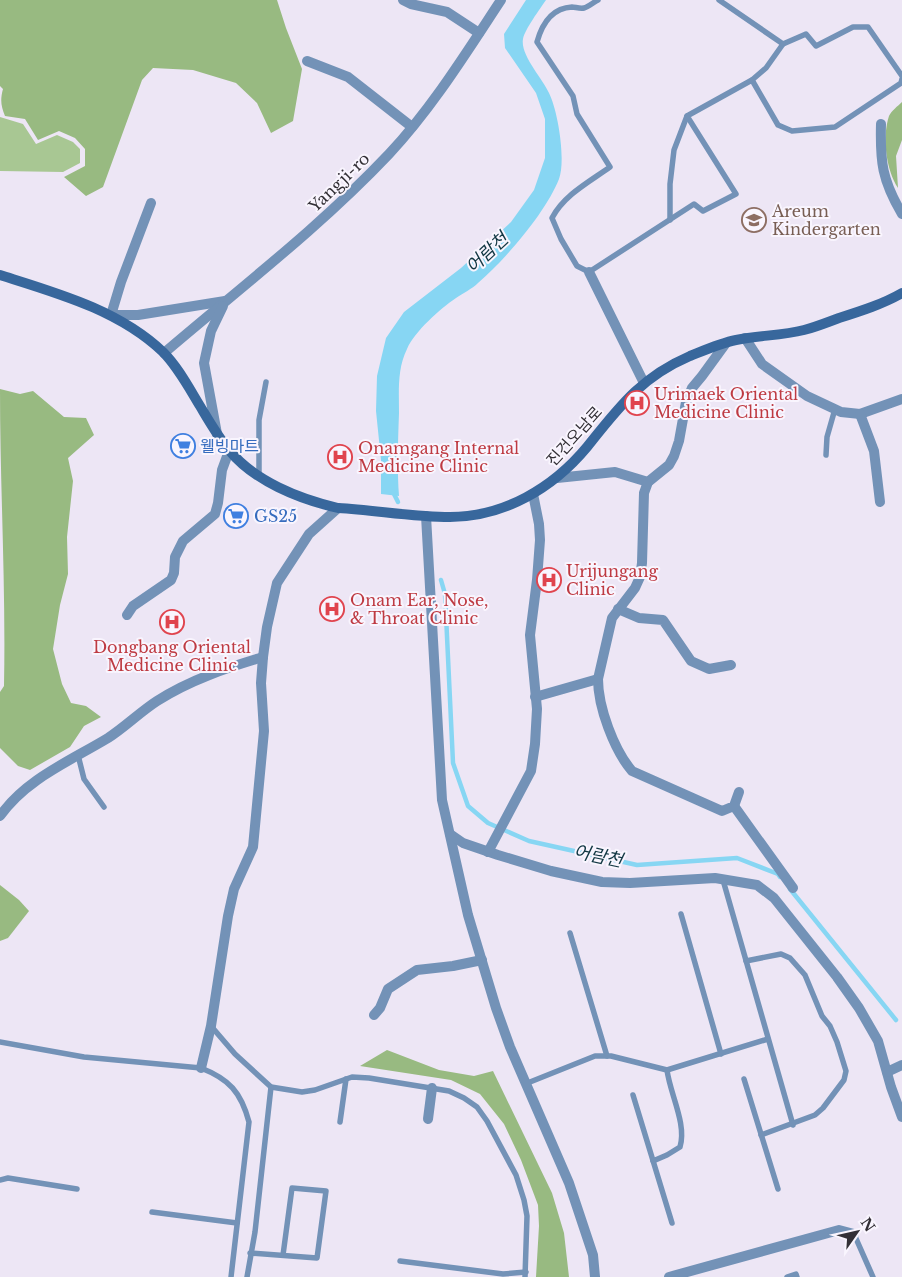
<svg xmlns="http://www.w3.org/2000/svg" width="902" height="1277" font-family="'Libre Baskerville','Noto Sans KR',serif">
<rect width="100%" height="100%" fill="#ede6f5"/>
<!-- green -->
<polygon fill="#a8c793" points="0,117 23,124 36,144 57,135 73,142 80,149 80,163 63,172 0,171"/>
<!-- forest -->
<g fill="#98ba81">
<path d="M0,0H277L286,28L302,69L293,121L271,133L257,103L236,83L193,70L153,68L142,80L103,187L86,196L64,177L85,166V149L75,138L59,131L38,140L25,119L5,116C1,106 0,100 3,89L0,86Z"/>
<path d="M902,102V140L896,156L898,188C886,170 882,137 889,116C891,111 898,106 902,102Z"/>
<path d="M0,389L20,394L33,391L64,417L86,418L94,435L68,458L73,481L67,537L68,574L60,605L53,649L62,684L71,703L86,706L101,717L84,726L70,747L30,770L18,766L0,748V692L4,686C6,587 0,488 0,389Z"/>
<polygon points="0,885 19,900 29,911 8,938 0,941"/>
<polygon points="387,1050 439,1070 474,1076 493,1071 552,1193 564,1233 569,1277 536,1277 539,1226 538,1205 521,1160 504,1124 480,1094 451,1080 360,1066"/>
</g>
<!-- water -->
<path fill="#87d6f3" d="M526,0H546C540,9 525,29 523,39C520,55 543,79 549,93C558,111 566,160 559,179C546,212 506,259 478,283C472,289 463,293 456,298C440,309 415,331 407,349C397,369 399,392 399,413C398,441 397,468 399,496L381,494V460L376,411L377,376L386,338L404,312L461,268L511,222L534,190L545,158V119L536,93L505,48L504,34Z"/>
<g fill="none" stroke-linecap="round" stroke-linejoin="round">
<!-- stream -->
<g stroke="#87d6f3" stroke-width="4.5">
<polyline points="393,492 398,502"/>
<polyline points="441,580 445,594 453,763 468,806 488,823 529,841 637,865 737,858 778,874 780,877"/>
<polyline points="790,889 896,1020"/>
</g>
<!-- service -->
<g stroke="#7392b7" stroke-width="5.5">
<path d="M598,0C594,2 588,7 584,8C580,9 575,7 572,7C552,8 542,24 537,42L573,96L577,114L610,167C589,182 564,195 552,218L561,239L577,266L589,272L694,204L703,211L736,194L687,116L752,80L778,125L792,131L835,127L901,83L902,79"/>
<polyline points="719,0 783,44 806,34 816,46 853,27 868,27 902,76"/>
<polyline points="752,80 766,68 783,44"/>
<polyline points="670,220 670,184 674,150 687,116"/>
<polyline points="826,455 827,437 835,409"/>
<polyline points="259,476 259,420 266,382"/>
<polyline points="78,755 84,779 104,807"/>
<polyline points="723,880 793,1125"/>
<polyline points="681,914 721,1054"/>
<polyline points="570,933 607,1056"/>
<polyline points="746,961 781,954 790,958 805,975 822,1016 830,1026 837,1042 846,1071 844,1080 823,1108 815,1115 761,1135"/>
<polyline points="211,1026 235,1054 271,1087 302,1092 315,1090 352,1077 369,1078 449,1091 464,1098 477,1107 487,1121 516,1175 524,1200 527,1216 525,1277"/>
<path d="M0,1042L84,1057L201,1068C229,1079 241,1092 249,1122L231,1277"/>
<polyline points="744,1079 778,1189"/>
<polyline points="525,1084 595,1056 611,1056 667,1070 768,1039"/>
<polyline points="633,1095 672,1223"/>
<polyline points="340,1122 346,1079"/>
<path d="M653,1161L667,1155L680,1147C687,1124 670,1094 667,1070"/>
<polyline points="0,1180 8,1178 77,1189"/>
<polyline points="152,1212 237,1223"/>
<polyline points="854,1234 873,1277"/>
<polyline points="250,1253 317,1258 326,1191 292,1188 283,1255"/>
<polyline points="400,1261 503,1274 526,1272"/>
<polyline points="247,1277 255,1232 271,1087"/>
<polyline points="787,1277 796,1274 797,1277"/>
</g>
<!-- minor -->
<g stroke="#7392b7" stroke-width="10">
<polyline points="403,0 411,4 447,12 479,33"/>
<polyline points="307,61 348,77 412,127"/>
<path d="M881,124C880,162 882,180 902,214"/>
<polyline points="589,272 644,383"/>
<polyline points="111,315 121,282 151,203"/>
<polyline points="745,338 762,364 807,396 841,412 860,414 902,399"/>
<path d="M726,343L702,376L692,388L686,402L679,441L674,456L669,465L648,482L644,493L642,563L640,577L635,588L612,618L598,679C598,707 614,750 632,771L722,811L734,806L739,792"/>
<polyline points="860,414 874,451 880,502"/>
<polyline points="557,478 615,472 648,482"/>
<polyline points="426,516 442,800 468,915 496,1008 510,1047 569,1183 593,1255 595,1277"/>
<polyline points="618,609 639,618 663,620 691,661 709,669 731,665"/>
<polyline points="127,615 133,606 171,580 174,573 175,557 183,541 215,514 218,503 222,470 229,451"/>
<polyline points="535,697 598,679"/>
<polyline points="734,806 793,888"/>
<path d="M0,816C26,779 70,761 108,738C125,727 140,712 157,701C190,680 226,668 263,657"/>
<polyline points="450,834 463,843 498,855 551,871 602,882 630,883 715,878 757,885 774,898 837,977 859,1008 878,1041 891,1087 902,1117"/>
<polyline points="488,852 531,771 535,744 537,709 530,635 537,580 540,540 539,524 533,494"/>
<polyline points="374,1015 380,1008 388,989 417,970 453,966 482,960"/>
<polyline points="201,1068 211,1026 228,916 234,889 253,847 264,731 261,683 263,657 267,627 277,583 309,534 338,508"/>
<polyline points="887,1072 902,1065"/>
<polyline points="428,1119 432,1088"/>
<polyline points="669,1277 839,1230 854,1234"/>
</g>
<!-- tertiary -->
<g stroke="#7392b7" stroke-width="10">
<polyline points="111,315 138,315 225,301"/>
<path d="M164,353C240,288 320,227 389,154C432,108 466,53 501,0"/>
<polyline points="217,434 204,363 211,331 223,306"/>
</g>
<!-- secondary -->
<path stroke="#38679c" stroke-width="10" d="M0,275C57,293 119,310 163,352C178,367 189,388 200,406C209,421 218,437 229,450C254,481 299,499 338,508C375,510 413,517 450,517C504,517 553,488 587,447C619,407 641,377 690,356C705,350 721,343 736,340C759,335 781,336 804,330C816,327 828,322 839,318C861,311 883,304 902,293"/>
</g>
<!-- icons -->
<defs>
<symbol id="school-ring" viewBox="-11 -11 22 22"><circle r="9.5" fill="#f9f5fe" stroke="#8d6e63" stroke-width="1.5"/><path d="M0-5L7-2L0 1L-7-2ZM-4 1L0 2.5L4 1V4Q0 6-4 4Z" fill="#8d6e63"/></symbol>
<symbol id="hospital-ring" viewBox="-11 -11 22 22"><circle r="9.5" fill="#f9f5fe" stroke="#e0444e" stroke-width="1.5"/><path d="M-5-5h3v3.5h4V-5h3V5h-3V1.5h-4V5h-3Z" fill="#e0444e"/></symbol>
<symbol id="supermarket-ring" viewBox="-11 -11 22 22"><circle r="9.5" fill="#f9f5fe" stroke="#3f7fe0" stroke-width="1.5"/><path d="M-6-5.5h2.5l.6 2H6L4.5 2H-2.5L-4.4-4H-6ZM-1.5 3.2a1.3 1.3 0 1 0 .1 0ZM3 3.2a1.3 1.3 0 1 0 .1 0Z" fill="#3f7fe0"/></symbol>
</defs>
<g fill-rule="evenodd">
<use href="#school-ring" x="740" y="206" width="28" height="28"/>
<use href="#hospital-ring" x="623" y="389" width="28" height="28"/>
<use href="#supermarket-ring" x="169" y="432" width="28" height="28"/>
<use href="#hospital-ring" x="326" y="443" width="28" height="28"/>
<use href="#supermarket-ring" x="222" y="502" width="28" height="28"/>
<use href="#hospital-ring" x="535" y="566" width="28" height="28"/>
<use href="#hospital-ring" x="318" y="595" width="28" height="28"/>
<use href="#hospital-ring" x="158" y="608" width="28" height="28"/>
</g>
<g text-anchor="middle" stroke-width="4" stroke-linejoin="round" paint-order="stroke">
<!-- street labels -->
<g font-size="16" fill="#333036" stroke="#f9f5fe">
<text transform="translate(339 182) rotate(-44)" y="6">Yangji-ro</text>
<text transform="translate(574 436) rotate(-48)" y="6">진건오남로</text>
</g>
<!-- education labels -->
<g font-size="16" fill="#785e54" stroke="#f9f5fe" text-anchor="start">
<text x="772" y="217">Areum<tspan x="772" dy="18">Kindergarten</tspan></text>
</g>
<!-- health labels -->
<g font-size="16" fill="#be3a42" stroke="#f9f5fe" text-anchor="start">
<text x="654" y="400">Urimaek Oriental<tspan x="654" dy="18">Medicine Clinic</tspan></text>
<text x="358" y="454">Onamgang Internal<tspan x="358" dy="18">Medicine Clinic</tspan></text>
<text x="566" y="577">Urijungang<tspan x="566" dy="18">Clinic</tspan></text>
<text x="350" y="606">Onam Ear, Nose,<tspan x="350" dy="18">&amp; Throat Clinic</tspan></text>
<text x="172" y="653" text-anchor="middle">Dongbang Oriental<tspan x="172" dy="18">Medicine Clinic</tspan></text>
</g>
<!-- shop labels -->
<g font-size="16" fill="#366cbe" stroke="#f9f5fe" text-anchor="start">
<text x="200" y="452">웰빙마트</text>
<text x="254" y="522">GS25</text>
</g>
<!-- water labels -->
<g font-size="18" font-style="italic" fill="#123743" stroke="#f9f5fe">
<text transform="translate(487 253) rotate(-43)" y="6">어람천</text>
<text transform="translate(598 856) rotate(12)" y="6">어람천</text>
</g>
</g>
<!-- north arrow -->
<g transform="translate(857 1232) rotate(56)" stroke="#f9f5fe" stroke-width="4" paint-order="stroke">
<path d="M0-4L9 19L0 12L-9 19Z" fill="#333036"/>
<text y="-8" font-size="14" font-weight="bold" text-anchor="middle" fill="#333036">N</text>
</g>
</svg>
